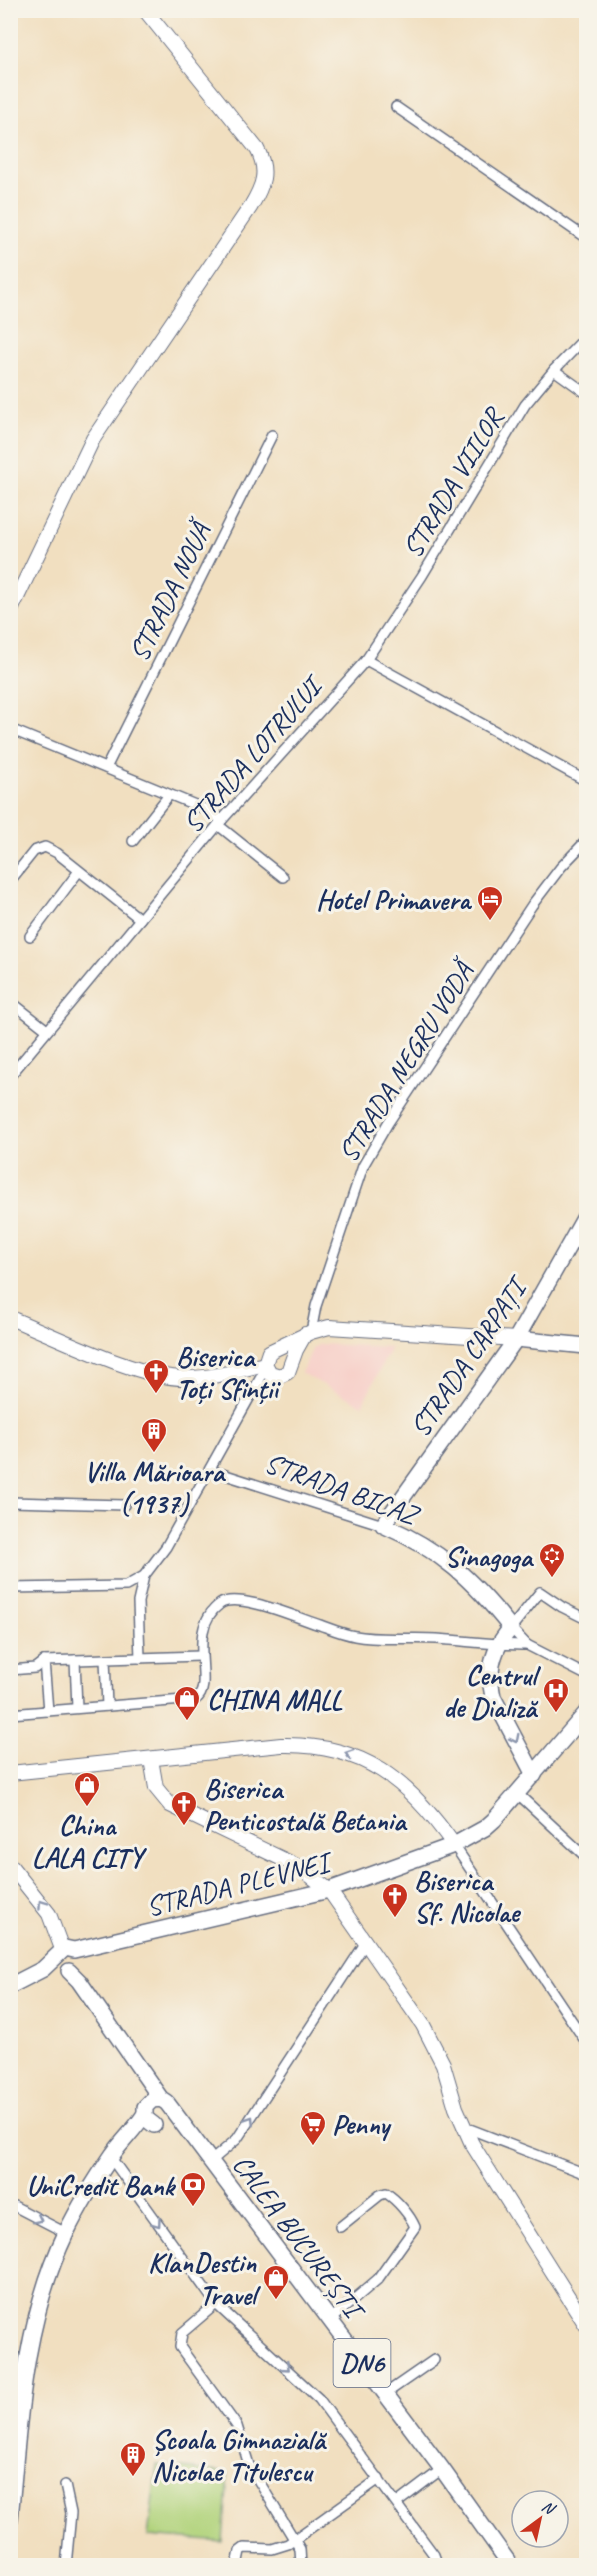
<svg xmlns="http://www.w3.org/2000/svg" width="597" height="2576" font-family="Caveat,sans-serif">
<rect width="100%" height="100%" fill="#f7f3e8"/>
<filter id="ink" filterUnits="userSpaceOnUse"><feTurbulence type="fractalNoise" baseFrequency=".0167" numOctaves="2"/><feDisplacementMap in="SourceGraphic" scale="12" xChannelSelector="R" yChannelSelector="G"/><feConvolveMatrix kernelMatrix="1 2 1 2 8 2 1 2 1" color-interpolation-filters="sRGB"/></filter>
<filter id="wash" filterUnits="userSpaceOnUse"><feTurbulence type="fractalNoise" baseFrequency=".008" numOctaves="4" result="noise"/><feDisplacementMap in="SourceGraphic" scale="24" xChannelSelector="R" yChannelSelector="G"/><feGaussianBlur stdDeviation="1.35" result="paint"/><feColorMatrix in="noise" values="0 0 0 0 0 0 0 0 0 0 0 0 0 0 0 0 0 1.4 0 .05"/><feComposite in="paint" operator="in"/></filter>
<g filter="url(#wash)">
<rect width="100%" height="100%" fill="#f1dfc0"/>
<!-- built -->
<polygon fill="#f7d0c9" points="320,1344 391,1347 362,1405 301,1373 313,1348"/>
<!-- green -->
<polygon fill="#b1d37c" stroke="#66816d" stroke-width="1.5" points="157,2465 228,2473 223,2542 148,2536"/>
</g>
<g filter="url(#ink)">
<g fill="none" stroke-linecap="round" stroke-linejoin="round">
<defs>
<g id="street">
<polyline points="396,107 586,238"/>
<polyline points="554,370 586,393"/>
<polyline points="366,660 586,781"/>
<polyline points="10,729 205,809 222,820"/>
<polyline points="106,768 272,435"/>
<polyline points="218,825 283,877"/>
<polyline points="133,841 169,795"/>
<polyline points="10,881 34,851 45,847 57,853 140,919"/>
<polyline points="30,936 79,871"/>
<polyline points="10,1001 47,1030"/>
<polyline points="10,1076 222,820 366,660 422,576 525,405 554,370 586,337"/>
<polyline points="311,1332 316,1306 363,1166 388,1123 532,905 561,867 586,841"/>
<polyline points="256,1393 280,1376"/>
<polyline points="210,1470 383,1525"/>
<polyline points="10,1502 124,1505"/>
<polyline points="10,1588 126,1586 144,1576 166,1547 266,1368"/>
<polyline points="586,1619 562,1607 540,1592 511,1628 527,1645 586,1675"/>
<polyline points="140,1658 138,1602 144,1576"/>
<polyline points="105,1659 107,1706"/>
<polyline points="75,1660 77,1708"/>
<polyline points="44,1661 48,1711"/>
<polyline points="10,1670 35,1668 44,1661 200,1656"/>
<path d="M10,1714L196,1699C216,1686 184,1630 220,1604C237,1591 300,1619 320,1625C331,1629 343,1634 355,1636C381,1641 410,1637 437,1639C467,1641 497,1645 527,1645"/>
<polyline points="518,1794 586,1857"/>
<polyline points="454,1845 586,2042"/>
<polyline points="462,2126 586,2174"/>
<polyline points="111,2158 216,2304 319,2399 434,2555 438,2566"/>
<polyline points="210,2162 237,2139 366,1942"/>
<polyline points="10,2204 66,2233"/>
<polyline points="216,2304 182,2333 180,2347 237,2426 249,2465 300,2549 301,2566"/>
<path d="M330,2320L378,2279L415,2227C410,2215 397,2200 386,2193L380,2195L340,2227"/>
<polyline points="385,2394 434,2360"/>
<polyline points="65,2485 71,2513 66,2566"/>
<polyline points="397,2503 442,2469"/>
<polyline points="237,2566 240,2551 244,2548 272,2549 288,2544 379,2479"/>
</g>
<g id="secondary">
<path d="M10,612L93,439L251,206C263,186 269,171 257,149L145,10"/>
<path d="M10,1318C55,1336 138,1378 184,1378C211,1379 239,1370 265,1364"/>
<polyline points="305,1334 296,1350 288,1372 280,1376 270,1373 265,1364 269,1352 311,1332 329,1327 516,1339"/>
<polyline points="151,1759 156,1788 170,1805 299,1867 329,1890 423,2025 443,2064 456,2108 472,2144 586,2325"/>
<path d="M10,1773L281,1745C363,1743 409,1781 454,1845"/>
<polyline points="10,1865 49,1914 62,1949"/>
</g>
<g id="primary">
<polyline points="516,1339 586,1346"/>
<path d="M534,1775L493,1697C487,1671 493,1648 511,1628C472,1579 441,1550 383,1525L516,1339L586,1215"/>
<polyline points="69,1971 79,1981 161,2099"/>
<polyline points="10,1986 43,1969 65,1948 74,1950 329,1890 454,1845 485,1828 494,1820 586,1713"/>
<polyline points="154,2125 145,2118 145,2107 152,2100 161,2099 167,2103 442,2469 511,2566"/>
<path d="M10,2519C19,2421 23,2323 66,2233C79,2206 96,2179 113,2154C123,2140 135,2129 144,2115"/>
</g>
</defs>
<!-- street casing -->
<use href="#street" stroke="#666d80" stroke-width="12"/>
<!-- secondary casing -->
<use href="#secondary" stroke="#666d80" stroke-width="16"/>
<!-- primary casing -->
<use href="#primary" stroke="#666d80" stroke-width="18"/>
<!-- street -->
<use href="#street" stroke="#fff" stroke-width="9"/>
<!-- secondary -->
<use href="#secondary" stroke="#fff" stroke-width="14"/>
<!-- primary -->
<use href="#primary" stroke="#fff" stroke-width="15"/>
</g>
<!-- one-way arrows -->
<defs><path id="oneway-chevron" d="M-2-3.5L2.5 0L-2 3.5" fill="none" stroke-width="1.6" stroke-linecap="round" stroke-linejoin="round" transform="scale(1.5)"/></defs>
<g stroke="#8d97ae">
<use href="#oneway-chevron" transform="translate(515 1739) rotate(63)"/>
<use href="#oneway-chevron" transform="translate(349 1754) rotate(-161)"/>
<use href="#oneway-chevron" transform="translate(42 1904) rotate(-125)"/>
<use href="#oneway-chevron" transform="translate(250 2120) rotate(-57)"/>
<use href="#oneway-chevron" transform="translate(38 2219) rotate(27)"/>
<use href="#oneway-chevron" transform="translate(157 2223) rotate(54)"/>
<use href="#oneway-chevron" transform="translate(286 2367) rotate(41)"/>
</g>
</g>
<!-- icons -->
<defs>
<symbol id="hotel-pin" viewBox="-11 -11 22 30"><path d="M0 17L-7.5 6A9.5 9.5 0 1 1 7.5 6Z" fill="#c8321e" stroke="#f7f3e8"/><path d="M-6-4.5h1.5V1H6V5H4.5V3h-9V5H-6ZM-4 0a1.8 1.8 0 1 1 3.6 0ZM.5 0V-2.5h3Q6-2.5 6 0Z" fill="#fff"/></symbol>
<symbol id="church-pin" viewBox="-11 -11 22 30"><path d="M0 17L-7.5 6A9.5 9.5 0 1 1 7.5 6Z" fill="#c8321e" stroke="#f7f3e8"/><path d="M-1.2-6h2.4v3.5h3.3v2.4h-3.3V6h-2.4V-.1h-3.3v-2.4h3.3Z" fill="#fff"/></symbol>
<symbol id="building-pin" viewBox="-11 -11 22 30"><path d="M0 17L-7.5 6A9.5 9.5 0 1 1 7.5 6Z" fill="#c8321e" stroke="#f7f3e8"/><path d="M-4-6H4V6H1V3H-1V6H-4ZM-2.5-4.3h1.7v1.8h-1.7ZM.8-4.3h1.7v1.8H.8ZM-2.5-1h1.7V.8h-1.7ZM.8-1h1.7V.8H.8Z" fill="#fff"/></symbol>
<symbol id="synagogue-pin" viewBox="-11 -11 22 30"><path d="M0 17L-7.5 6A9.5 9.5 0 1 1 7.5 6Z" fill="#c8321e" stroke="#f7f3e8"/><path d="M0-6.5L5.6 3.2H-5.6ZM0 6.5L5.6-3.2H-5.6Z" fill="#fff"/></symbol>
<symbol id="hospital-pin" viewBox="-11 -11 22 30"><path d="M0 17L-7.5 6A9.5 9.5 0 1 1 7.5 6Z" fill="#c8321e" stroke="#f7f3e8"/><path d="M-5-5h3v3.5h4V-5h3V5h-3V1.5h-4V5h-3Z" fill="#fff"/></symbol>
<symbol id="shop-pin" viewBox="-11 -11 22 30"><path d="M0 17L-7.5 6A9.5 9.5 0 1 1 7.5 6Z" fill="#c8321e" stroke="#f7f3e8"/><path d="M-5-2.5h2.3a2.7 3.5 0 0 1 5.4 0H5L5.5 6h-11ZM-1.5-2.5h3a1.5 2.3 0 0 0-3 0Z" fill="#fff"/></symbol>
<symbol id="supermarket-pin" viewBox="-11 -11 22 30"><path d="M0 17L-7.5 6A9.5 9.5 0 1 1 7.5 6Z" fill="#c8321e" stroke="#f7f3e8"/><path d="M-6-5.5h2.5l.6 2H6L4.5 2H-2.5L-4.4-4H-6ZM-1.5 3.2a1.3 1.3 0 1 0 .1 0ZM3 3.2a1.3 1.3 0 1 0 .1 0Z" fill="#fff"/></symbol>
<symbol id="bank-pin" viewBox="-11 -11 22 30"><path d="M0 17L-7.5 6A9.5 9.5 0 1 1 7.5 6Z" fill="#c8321e" stroke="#f7f3e8"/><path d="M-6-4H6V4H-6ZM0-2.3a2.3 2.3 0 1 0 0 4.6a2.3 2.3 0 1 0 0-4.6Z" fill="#fff"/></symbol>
</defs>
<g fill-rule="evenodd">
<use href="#hotel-pin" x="475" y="884" width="30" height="40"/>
<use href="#church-pin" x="141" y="1357" width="30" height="40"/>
<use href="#building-pin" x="139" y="1416" width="30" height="40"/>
<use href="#synagogue-pin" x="537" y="1541" width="30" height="40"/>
<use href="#hospital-pin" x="541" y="1676" width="30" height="40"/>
<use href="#shop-pin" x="172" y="1684" width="30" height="40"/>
<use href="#shop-pin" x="72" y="1770" width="30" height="40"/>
<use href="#church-pin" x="169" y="1789" width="30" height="40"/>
<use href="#church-pin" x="380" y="1881" width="30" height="40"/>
<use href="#supermarket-pin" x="298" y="2109" width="30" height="40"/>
<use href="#bank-pin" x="178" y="2170" width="30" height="40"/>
<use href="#shop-pin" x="261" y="2263" width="30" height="40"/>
<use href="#building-pin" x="118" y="2440" width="30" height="40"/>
</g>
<g text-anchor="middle" stroke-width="6" stroke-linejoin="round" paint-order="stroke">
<!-- shield labels -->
<rect fill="#f7f3e8" stroke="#5d6a87" stroke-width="1.5" x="333.5" y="2339" width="57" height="48" rx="4.5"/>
<g font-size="27" font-weight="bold" fill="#1b2f5e">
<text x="362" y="2372">DN6</text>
</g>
<!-- street labels -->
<g font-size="28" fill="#1b2f5e" stroke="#f7f3e8">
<text transform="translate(452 483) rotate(-59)" y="10">STRADA VIILOR</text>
<text transform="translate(169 592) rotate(-64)" y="10">STRADA NOUĂ</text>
<text transform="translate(251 755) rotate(-49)" y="10">STRADA LOTRULUI</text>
<text transform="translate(405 1062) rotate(-58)" y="10">STRADA NEGRU VODĂ</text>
<text transform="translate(467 1358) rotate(-56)" y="10">STRADA CARPAȚI</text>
<text transform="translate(341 1488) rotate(20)" y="10">STRADA BICAZ</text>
<text transform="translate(237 1884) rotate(-14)" y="10">STRADA PLEVNEI</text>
<text transform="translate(298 2235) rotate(53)" y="10">CALEA BUCUREȘTI</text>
</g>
<!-- poi labels -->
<g font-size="28" font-weight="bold" fill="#1b2f5e" stroke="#f7f3e8" text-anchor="start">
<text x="470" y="909" text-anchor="end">Hotel Primavera</text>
<text x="176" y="1366">Biserica<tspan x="176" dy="32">Toți Sfinții</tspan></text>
<text x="154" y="1481" text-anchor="middle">Villa Mărioara<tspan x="154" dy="32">(1937)</tspan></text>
<text x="532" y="1566" text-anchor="end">Sinagoga</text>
<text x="536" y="1685" text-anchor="end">Centrul<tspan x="536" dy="32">de Dializă</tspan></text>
<text x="207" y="1709">CHINA MALL</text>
<text x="204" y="1798">Biserica<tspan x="204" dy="32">Penticostală Betania</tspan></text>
<text x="87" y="1835" text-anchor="middle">China<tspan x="87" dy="32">LALA CITY</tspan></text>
<text x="414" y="1890">Biserica<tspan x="414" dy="32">Sf. Nicolae</tspan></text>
<text x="332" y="2134">Penny</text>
<text x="174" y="2195" text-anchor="end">UniCredit Bank</text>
<text x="256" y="2272" text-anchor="end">KlanDestin<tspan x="256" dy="32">Travel</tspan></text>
<text x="152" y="2449">Școala Gimnazială<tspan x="152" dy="32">Nicolae Titulescu</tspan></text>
</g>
</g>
<!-- margin -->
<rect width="597" height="2576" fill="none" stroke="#f7f3e8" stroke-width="36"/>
<!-- north arrow -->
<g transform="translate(540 2519) rotate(33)"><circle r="28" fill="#f7f3e8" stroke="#9fa5b1" stroke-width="1.5"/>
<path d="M0-4.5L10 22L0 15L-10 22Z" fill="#c8321e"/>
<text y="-9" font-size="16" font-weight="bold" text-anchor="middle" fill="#1b2f5e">N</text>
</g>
</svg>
